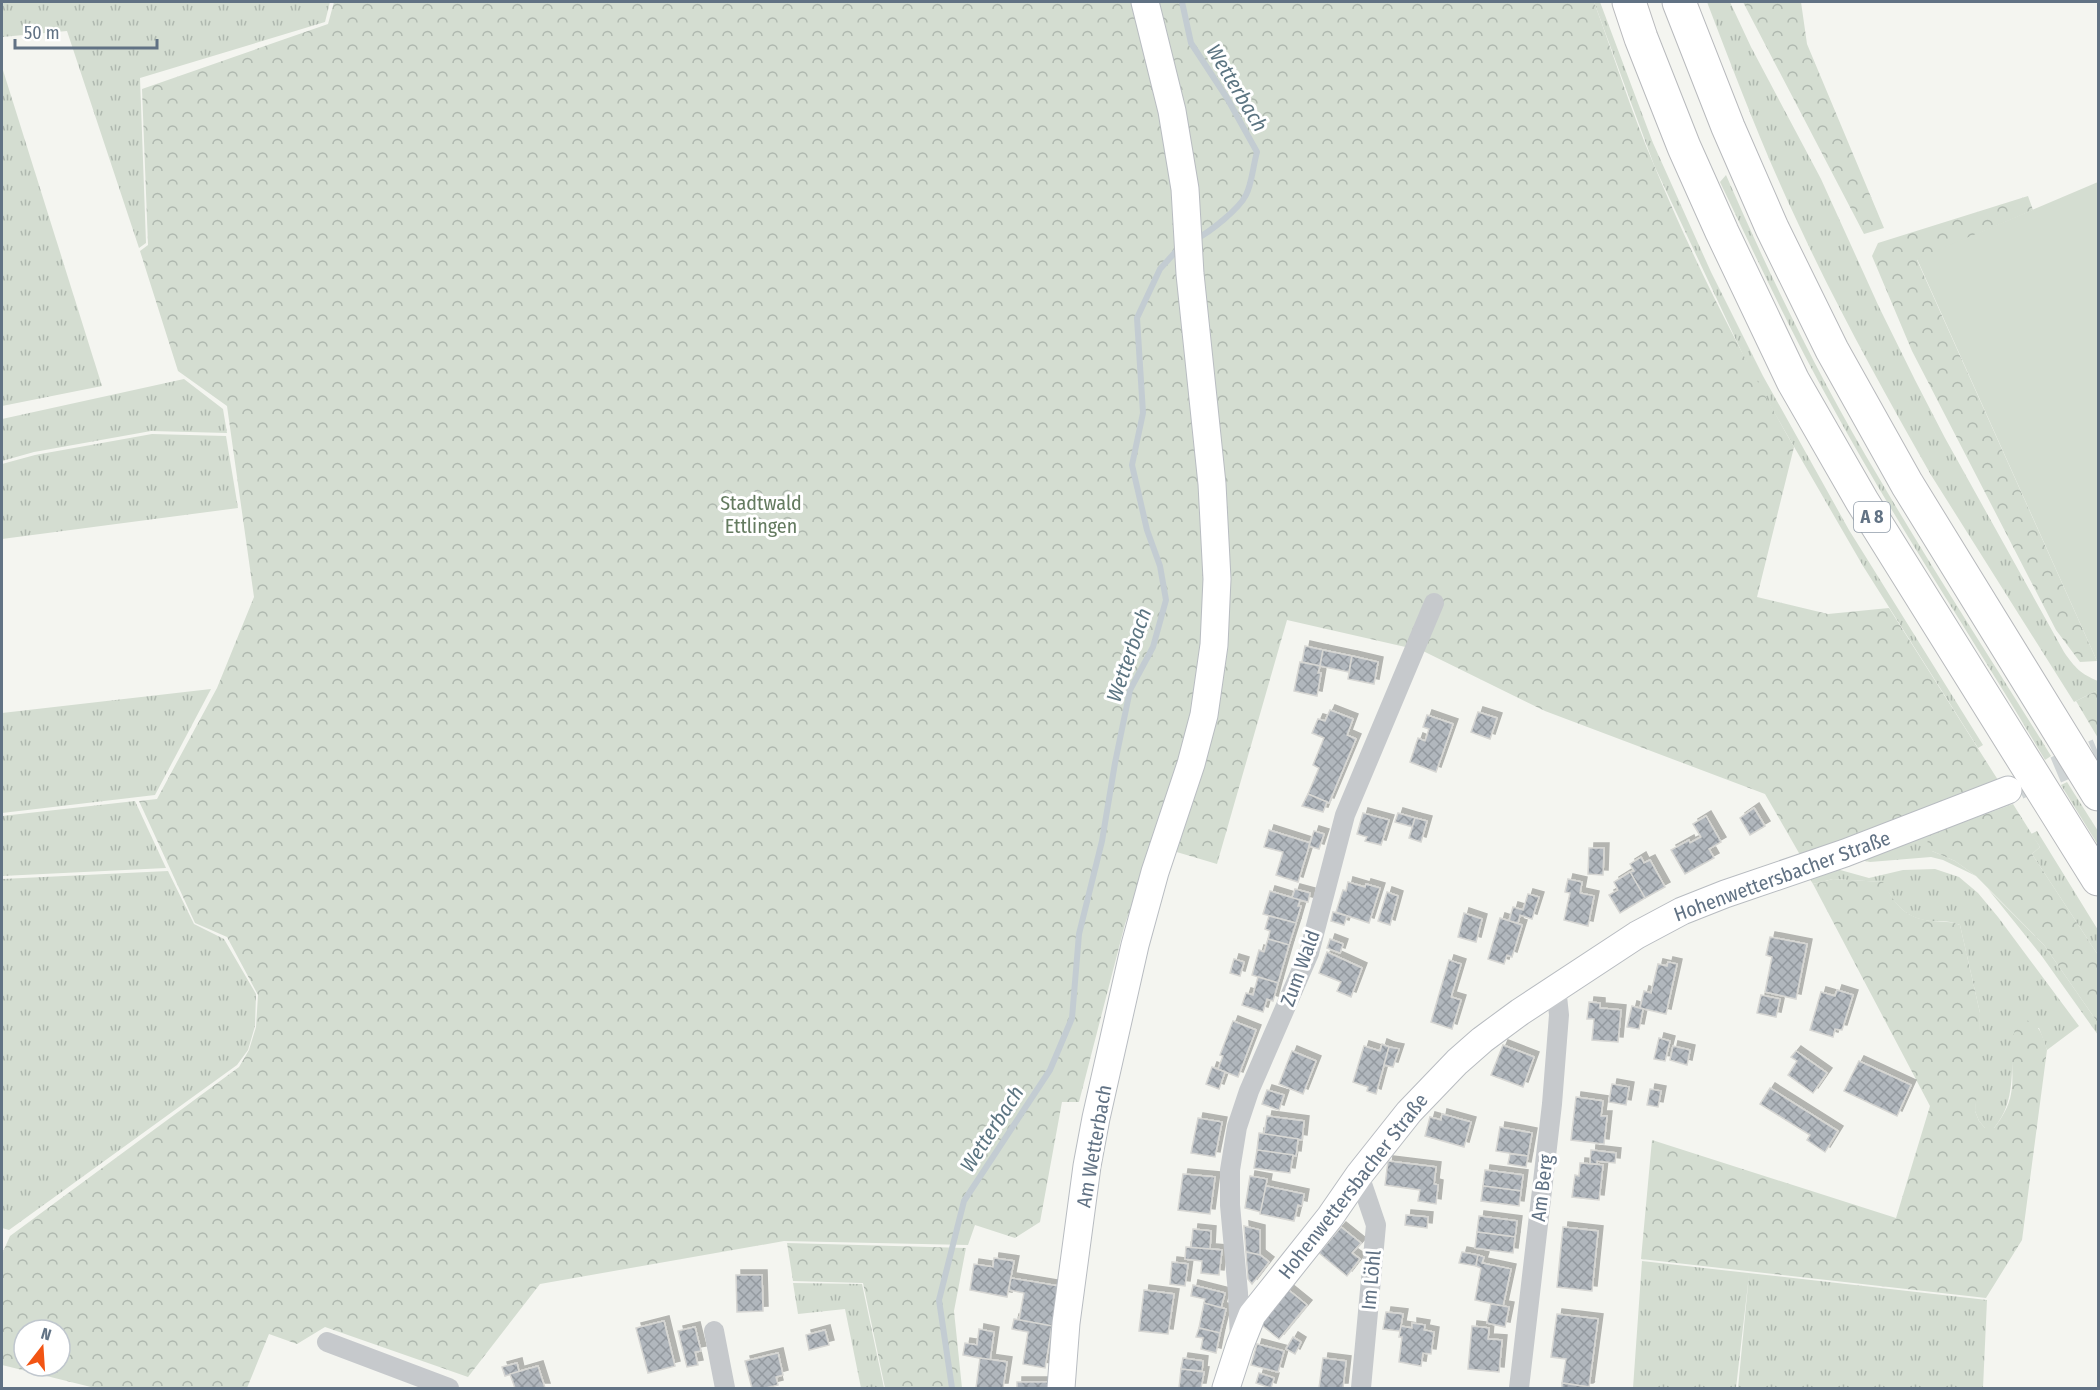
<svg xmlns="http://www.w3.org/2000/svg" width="2100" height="1390" font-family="'Fira Sans Condensed',sans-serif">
<defs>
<pattern id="grass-tufts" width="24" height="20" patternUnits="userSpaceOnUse" patternTransform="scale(1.5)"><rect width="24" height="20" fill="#d4ddd1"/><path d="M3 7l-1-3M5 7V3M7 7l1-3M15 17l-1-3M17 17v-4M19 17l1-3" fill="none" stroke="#afb8af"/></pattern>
<pattern id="forest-crowns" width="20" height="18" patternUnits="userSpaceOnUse" patternTransform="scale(1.5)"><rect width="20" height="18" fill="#d4ddd1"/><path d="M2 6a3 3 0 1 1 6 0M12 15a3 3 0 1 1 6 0" fill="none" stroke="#afb8af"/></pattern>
<pattern id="building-cross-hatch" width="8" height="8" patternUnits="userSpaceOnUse" patternTransform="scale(1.5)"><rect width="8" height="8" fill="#b1b7bd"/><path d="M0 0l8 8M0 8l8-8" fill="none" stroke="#93999f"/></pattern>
<filter id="shadow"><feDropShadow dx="5" dy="-5" stdDeviation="0" flood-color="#0004"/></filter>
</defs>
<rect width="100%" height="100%" fill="#f4f5f0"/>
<!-- grass -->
<g fill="url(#grass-tufts)">
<polygon points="2,2 330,2 325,22 140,78 146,243 139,248 67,31 2,37"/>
<polygon points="1594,2 1600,2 1653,143 1711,272 1763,376 1849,530 1983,745 1978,748 1863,566 1752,374 1654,165"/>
<path d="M1707,2H1730L1751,47L1821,179L1879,307L1915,380L1945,438L2064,652C2075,668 2081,674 2098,681V690L2074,702L1931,475C1884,392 1837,308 1797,221C1763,149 1735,75 1707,2Z"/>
<polygon points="2,67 102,386 2,406"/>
<path d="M1726,175C1771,279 1821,381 1879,478C1934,572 1994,663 2051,756L2045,760C1975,641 1898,527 1832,406C1791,333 1756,257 1720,182Z"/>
<polygon points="184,379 223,409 227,433 151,431 34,452 2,461 2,419"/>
<polygon points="152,434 226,436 238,508 2,539 2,464 35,455"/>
<polygon points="211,689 155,795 2,813 2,713"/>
<polygon points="2067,782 2098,831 2098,845 2061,785"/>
<polygon points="135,801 166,868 2,876 2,816"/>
<polygon points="2013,804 1933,833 1932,851 1955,861 1976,876 1943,860 1931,857 1870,862 1865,861 1864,858 1965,815"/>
<polygon points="2037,831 2098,930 2098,955 2032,854 2040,847 2031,834"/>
<path d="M1833,868L1869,878L1903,870L1935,869L1959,877L1978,893L1998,917L2079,1026L2047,1050L2039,1028L2014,1035C2010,1068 2017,1101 1994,1128H1985L1979,1121L1975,1111L1980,1013L1960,925C1951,921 1943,921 1932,921C1905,919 1895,904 1882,882L1833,879L1813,884L1808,876Z"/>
<polygon points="168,871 194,924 224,939 256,994 255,1026 248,1050 237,1065 9,1230 2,1228 2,879"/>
<polygon points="1988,889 2044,945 2098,1023 2098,1035 2041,955"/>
<polygon points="1642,1261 1987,1300 1983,1388 1738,1388 1749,1275 1736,1388 1633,1388"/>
<polygon points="793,1283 862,1284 884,1388 861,1388 845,1309 798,1314"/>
</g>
<!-- forest -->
<g fill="url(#forest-crowns)" fill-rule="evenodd">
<path d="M334,2H1594C1614,56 1631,111 1654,165C1694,262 1742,356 1794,447L1757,597L1828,614L1889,608L1998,780L1803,860L1765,794L1545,711L1423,651L1287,620L1217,864L1153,845L1125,924L1079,1102H1062L1040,1222L1015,1238L975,1225L968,1245L784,1241L540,1284L468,1377L325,1327L297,1344L269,1334L247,1388H95L2,1365V1254L10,1236L239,1067L249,1050L256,1027L258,995L227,937L195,923L139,801L157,799L217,688L254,597L227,406L178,371L140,251L148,245L142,89L328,24ZM24,1330H60V1366H24Z"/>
<polygon points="1743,2 1801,2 1807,44 1884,228 1864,234"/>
<polygon points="2028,196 2033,210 1917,260 2097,661 2080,662 2056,630 1912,351 1872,256 1878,243"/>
<polygon points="2098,690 2098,738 2076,701"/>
<polygon points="2013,804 2040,847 2032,854 2098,955 2098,1023 2044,945 1976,876 1955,861 1932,851 1927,845 1928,839 1933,833"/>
<path d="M1833,879L1883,882C1895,904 1904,918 1932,921C1943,922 1951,921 1960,925L1980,1013L1979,1075L1975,1111L1979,1121L1985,1128H1994C2002,1118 2009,1106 2011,1094C2016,1069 2005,1040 2021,1018C2041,1025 2041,1032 2047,1050L2022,1240L1986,1298L1641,1259L1652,1140L1896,1218L1930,1106L1813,884Z"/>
<polygon points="787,1243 966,1248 954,1311 962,1388 885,1388 863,1283 793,1281"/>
</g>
<!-- pitch -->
<polygon fill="#d4ddd1" points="2098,182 2098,661 2097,661 1917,259"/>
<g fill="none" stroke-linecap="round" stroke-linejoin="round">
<!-- stream -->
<g stroke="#c3ccd2" stroke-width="6">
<path d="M1182,2L1191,43L1227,98L1257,152C1253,166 1252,183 1246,195C1239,209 1210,232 1196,239"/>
<polyline points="952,1388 939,1300 964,1201 1050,1070 1072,1018 1079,934 1102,841 1115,763 1130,690 1153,647 1166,600 1160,566 1147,530 1132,465 1143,413 1137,318 1160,269 1179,248"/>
</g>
</g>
<!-- building -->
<g fill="url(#building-cross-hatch)" stroke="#d6d6d3" stroke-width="1.5" filter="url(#shadow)">
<polygon points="1305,646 1323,650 1320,666 1302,662"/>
<polygon points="1323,650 1352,656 1349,672 1320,666"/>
<polygon points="1352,656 1378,662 1374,684 1348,679"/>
<polygon points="1300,662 1320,666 1318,673 1321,673 1317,696 1294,691"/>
<polygon points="1330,710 1353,719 1347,735 1356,739 1329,803 1308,794 1319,768 1313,765 1324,738 1312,733 1318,719 1325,721"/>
<polygon points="1478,712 1497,718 1490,739 1471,732"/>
<polygon points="1427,715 1453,724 1436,772 1410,762 1418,738 1425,741 1429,729 1423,727"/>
<polygon points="1308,794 1327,802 1323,812 1302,806"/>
<polygon points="1754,808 1765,826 1750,835 1740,818"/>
<polygon points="1363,813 1389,820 1381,845 1365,841 1367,837 1357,834"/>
<polygon points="1398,813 1415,818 1413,827 1395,822"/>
<polygon points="1706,816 1721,842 1709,849 1714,858 1685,874 1671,850 1689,840 1690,843 1701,837 1693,824"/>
<polygon points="1415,818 1427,821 1421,842 1409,838"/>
<polygon points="1269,830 1310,843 1298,882 1276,875 1283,852 1264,847"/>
<polygon points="1314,831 1324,834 1319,849 1309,846"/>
<polygon points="1589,848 1604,848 1603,875 1588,874"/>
<polygon points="1641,857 1644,863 1650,860 1665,887 1645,898 1630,872 1634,871 1630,864"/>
<polygon points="1630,872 1645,898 1620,913 1609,895 1618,890 1614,882"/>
<polygon points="1568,879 1582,882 1580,893 1594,896 1588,926 1564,920 1570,893 1565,892"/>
<polygon points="1348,882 1365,887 1366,884 1380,888 1369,923 1336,912 1343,890 1346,891"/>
<polygon points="1295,889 1310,893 1308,902 1292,898"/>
<polygon points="1270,891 1300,900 1298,906 1301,906 1296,923 1263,914"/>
<polygon points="1387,892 1398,896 1390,925 1378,921"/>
<polygon points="1528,894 1539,897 1532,919 1520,915 1518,923 1509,921 1513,907 1523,910"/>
<polygon points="1333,912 1347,916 1344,925 1331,921"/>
<polygon points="1464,913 1482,919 1476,942 1458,937"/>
<polygon points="1269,916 1296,923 1289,945 1268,939 1270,931 1265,929"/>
<polygon points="1500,918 1522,925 1512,957 1507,955 1504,964 1488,959"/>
<polygon points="1770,937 1807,944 1796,999 1765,992 1772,957 1766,955"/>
<polygon points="1268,939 1289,945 1278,983 1252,975 1259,950 1264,952"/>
<polygon points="1330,939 1343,944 1340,953 1327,948"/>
<polygon points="1327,952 1362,968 1351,997 1337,991 1341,982 1319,973"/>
<polygon points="1234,959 1244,962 1240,976 1230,973"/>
<polygon points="1449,960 1461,964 1451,997 1461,1000 1452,1029 1431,1022"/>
<polygon points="1668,962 1677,964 1666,1014 1640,1008 1644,991 1651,993 1658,964 1667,966"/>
<polygon points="1258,977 1278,983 1273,1001 1267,999 1263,1012 1242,1005 1246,993 1253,995"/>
<polygon points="1837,990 1853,995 1842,1030 1835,1029 1833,1037 1810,1030 1821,992 1835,996"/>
<polygon points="1761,995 1780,999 1776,1017 1757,1013"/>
<polygon points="1589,1002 1600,1003 1600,1008 1621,1010 1618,1042 1592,1040 1594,1019 1587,1019"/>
<polygon points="1632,1006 1643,1009 1639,1029 1627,1027"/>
<polygon points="1233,1021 1256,1030 1238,1077 1218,1069 1223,1056 1220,1055"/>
<polygon points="1659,1038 1670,1041 1665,1061 1654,1059"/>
<polygon points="1382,1044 1389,1047 1376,1094 1367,1091 1368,1087 1353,1082 1364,1046 1380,1051"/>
<polygon points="1503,1045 1534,1057 1523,1087 1491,1075"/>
<polygon points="1673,1046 1690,1050 1687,1065 1670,1060"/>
<polygon points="1389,1047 1399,1049 1393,1067 1384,1065"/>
<polygon points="1292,1051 1316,1061 1303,1094 1279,1084"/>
<polygon points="1796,1051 1827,1073 1813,1093 1788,1075 1797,1061 1791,1057"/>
<polygon points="1859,1061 1911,1085 1897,1116 1844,1091"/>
<polygon points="1212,1067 1225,1072 1219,1089 1206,1084"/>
<polygon points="1612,1084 1629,1087 1626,1105 1609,1102"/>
<polygon points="1770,1088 1838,1131 1825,1152 1807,1140 1810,1135 1760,1104"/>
<polygon points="1650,1089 1661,1091 1658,1107 1647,1105"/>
<polygon points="1267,1090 1284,1095 1279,1110 1262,1104"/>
<polygon points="1576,1097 1603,1101 1601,1116 1607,1116 1604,1144 1571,1140"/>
<polygon points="1442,1114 1471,1122 1464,1147 1425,1136 1430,1117 1441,1120"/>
<polygon points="1267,1116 1304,1121 1302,1140 1264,1134"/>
<polygon points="1198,1118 1222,1122 1215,1157 1191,1153"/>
<polygon points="1500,1127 1532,1133 1528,1156 1496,1151"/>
<polygon points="1259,1133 1298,1139 1296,1156 1257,1150"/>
<polygon points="1257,1150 1293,1155 1290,1173 1254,1168"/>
<polygon points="1591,1150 1616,1153 1615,1163 1597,1161 1597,1164 1590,1164"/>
<polygon points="1510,1154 1528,1156 1526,1167 1508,1164"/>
<polygon points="1388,1161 1436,1167 1434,1184 1438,1185 1436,1204 1418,1201 1420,1190 1385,1185"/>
<polygon points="1580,1163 1603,1165 1599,1200 1572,1197 1575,1175 1579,1176"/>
<polygon points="1485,1170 1523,1175 1521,1191 1483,1186"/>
<polygon points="1183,1174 1215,1177 1210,1214 1178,1210"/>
<polygon points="1250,1176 1267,1179 1261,1212 1245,1208"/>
<polygon points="1266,1186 1304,1194 1302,1206 1298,1205 1294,1221 1260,1214"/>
<polygon points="1483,1186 1521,1191 1519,1206 1481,1201"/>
<polygon points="1406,1215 1428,1217 1427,1228 1405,1225"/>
<polygon points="1479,1216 1517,1221 1515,1237 1477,1232"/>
<polygon points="1244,1226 1260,1230 1260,1255 1246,1252"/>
<polygon points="1341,1227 1361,1243 1352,1253 1360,1259 1347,1276 1319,1253"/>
<polygon points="1563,1227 1598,1231 1592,1291 1557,1287"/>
<polygon points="1193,1229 1211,1231 1210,1249 1191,1248"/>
<polygon points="1477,1232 1515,1237 1513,1253 1475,1248"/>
<polygon points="1186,1247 1222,1250 1219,1275 1201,1273 1202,1261 1185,1259"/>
<polygon points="1246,1252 1260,1255 1269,1262 1252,1284 1248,1279"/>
<polygon points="1462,1252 1478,1255 1476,1266 1459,1263"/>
<polygon points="1478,1255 1484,1257 1482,1263 1511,1269 1503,1306 1475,1300 1481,1268 1476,1266"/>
<polygon points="994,1258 1014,1261 1007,1297 970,1290 974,1264 993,1267"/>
<polygon points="1172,1262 1188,1264 1185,1286 1170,1284"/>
<polygon points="736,1275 762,1275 763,1311 737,1312"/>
<polygon points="1011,1278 1059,1286 1052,1326 1019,1320 1024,1293 1009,1290"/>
<polygon points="1193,1285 1225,1293 1221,1308 1204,1303 1205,1299 1191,1296"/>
<polygon points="1286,1288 1307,1305 1279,1339 1259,1323"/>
<polygon points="1144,1290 1174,1294 1168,1334 1139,1331"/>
<polygon points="1204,1303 1226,1309 1220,1333 1199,1328"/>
<polygon points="1491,1304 1509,1307 1505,1327 1487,1323"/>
<polygon points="1386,1312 1403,1314 1400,1331 1383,1329"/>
<polygon points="1557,1314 1598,1319 1589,1387 1562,1383 1566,1359 1551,1357"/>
<polygon points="1014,1319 1052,1326 1045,1368 1023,1364 1028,1332 1012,1329"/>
<polygon points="664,1321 675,1366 648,1373 636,1328"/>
<polygon points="1412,1323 1425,1325 1424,1330 1434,1332 1431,1354 1423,1353 1421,1366 1399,1362 1402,1337 1399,1337 1401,1326 1412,1328"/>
<polygon points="1472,1326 1489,1328 1488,1339 1502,1340 1499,1372 1468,1369"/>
<polygon points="695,1327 701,1351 695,1352 698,1365 687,1367 678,1331"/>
<polygon points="1199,1328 1220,1333 1216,1353 1201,1349 1203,1338 1196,1337"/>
<polygon points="979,1329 994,1332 990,1360 963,1355 965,1343 977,1345"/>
<polygon points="825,1330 829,1345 809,1350 806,1335"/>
<polygon points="1293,1337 1301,1342 1295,1354 1286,1349"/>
<polygon points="1257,1344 1284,1351 1278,1372 1251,1365"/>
<polygon points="778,1353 783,1375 776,1377 778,1385 766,1388 752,1388 745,1361"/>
<polygon points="980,1358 1007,1362 1003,1388 976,1388"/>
<polygon points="1183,1358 1203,1361 1202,1371 1181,1369"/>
<polygon points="1323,1358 1346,1361 1343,1388 1319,1388"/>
<polygon points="517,1363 519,1372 505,1376 502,1367"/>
<polygon points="538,1366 545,1388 515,1388 510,1374"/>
<polygon points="1181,1369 1204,1372 1201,1388 1179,1388"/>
<polygon points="1259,1373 1274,1378 1271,1388 1256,1383"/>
<rect x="1017" y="1382" width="32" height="6"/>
<polygon points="1562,1383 1589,1387 1588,1388 1562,1388"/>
</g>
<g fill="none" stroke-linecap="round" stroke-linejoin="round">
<!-- secondary-tunnel -->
<polyline stroke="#cfd4d5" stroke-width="27" stroke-dasharray="27 14" stroke-linecap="butt" points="2018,786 2098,752"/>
<defs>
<g id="secondary">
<polyline points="1061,1388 1066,1323 1087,1166 1096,1118 1135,945 1155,872 1191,764 1204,715 1214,645 1217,579 1212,484 1190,274 1185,189 1172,111 1145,2"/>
<polyline points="1226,1388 1240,1345 1252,1315 1330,1217 1359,1175 1409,1112 1457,1062 1482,1040 1520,1012 1637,935 1682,911 1725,894 1845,853 2008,790"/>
</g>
<g id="highway">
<polyline points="1629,2 1641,38 1684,147 1722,232 1793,381 1862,501 2098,879"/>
<polyline points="1679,2 1728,127 1772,228 1832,350 1907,484 2098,794"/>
</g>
</defs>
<!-- secondary casing -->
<use href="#secondary" stroke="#b8bcc1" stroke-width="29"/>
<!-- highway casing -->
<use href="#highway" stroke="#b8babd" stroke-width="35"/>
<!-- street -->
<g stroke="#c6c9cc" stroke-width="20">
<polyline points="1359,1175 1376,1225 1361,1388"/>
<polyline points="714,1331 725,1388"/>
<polyline points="1240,1339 1238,1293 1230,1205 1230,1170 1237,1127 1249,1091 1309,953 1345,815 1434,603"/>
<polyline points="327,1342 449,1388"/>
<polyline points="1519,1388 1552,1104 1559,1015 1556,987"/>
</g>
<!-- secondary -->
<use href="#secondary" stroke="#fff" stroke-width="27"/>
<!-- highway -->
<use href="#highway" stroke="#fff" stroke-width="33"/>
</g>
<g text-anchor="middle" stroke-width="6" stroke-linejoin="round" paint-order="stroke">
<!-- shield labels -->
<rect fill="#fff" stroke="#909ca9" stroke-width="1.5" x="1854" y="502" width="36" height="30" rx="4.5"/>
<g font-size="18" font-weight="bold" fill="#617284">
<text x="1872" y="523">A 8</text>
</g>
<!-- park labels -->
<g font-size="20" fill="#647b60" stroke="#fff">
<text x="761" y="510">Stadtwald<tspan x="761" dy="23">Ettlingen</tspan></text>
</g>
<!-- street labels -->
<g font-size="20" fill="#617284" stroke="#fff">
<text transform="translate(1782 876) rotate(-20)" y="7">Hohenwettersbacher Straße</text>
<text transform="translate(1300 968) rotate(-70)" y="7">Zum Wald</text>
<text transform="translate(1094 1146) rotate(-80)" y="7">Am Wetterbach</text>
<text transform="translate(1353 1186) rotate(-52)" y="7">Hohenwettersbacher Straße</text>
<text transform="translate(1542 1188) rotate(-83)" y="7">Am Berg</text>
<text transform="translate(1371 1280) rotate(-85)" y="7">Im Löhl</text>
</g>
<!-- water labels -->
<g font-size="21" font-style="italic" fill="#5c7582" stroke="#fff">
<text transform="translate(1237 88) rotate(59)" y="7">Wetterbach</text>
<text transform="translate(1129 655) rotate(-71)" y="7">Wetterbach</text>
<text transform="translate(992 1129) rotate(-57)" y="7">Wetterbach</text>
</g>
</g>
<!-- border -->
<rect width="2100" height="1390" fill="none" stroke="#617284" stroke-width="6"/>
<!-- north arrow -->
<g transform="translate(42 1348) rotate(17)"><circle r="28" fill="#ffffff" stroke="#c0c7ce" stroke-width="1.5"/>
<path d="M0-4.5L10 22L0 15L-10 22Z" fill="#f25413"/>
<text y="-9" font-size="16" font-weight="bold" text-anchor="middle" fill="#617284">N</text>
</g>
<!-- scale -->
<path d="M15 39v9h142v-9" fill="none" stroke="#617284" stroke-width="3"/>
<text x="24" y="39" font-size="18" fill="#617284" stroke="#ffffff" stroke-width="4.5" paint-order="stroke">50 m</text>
</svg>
